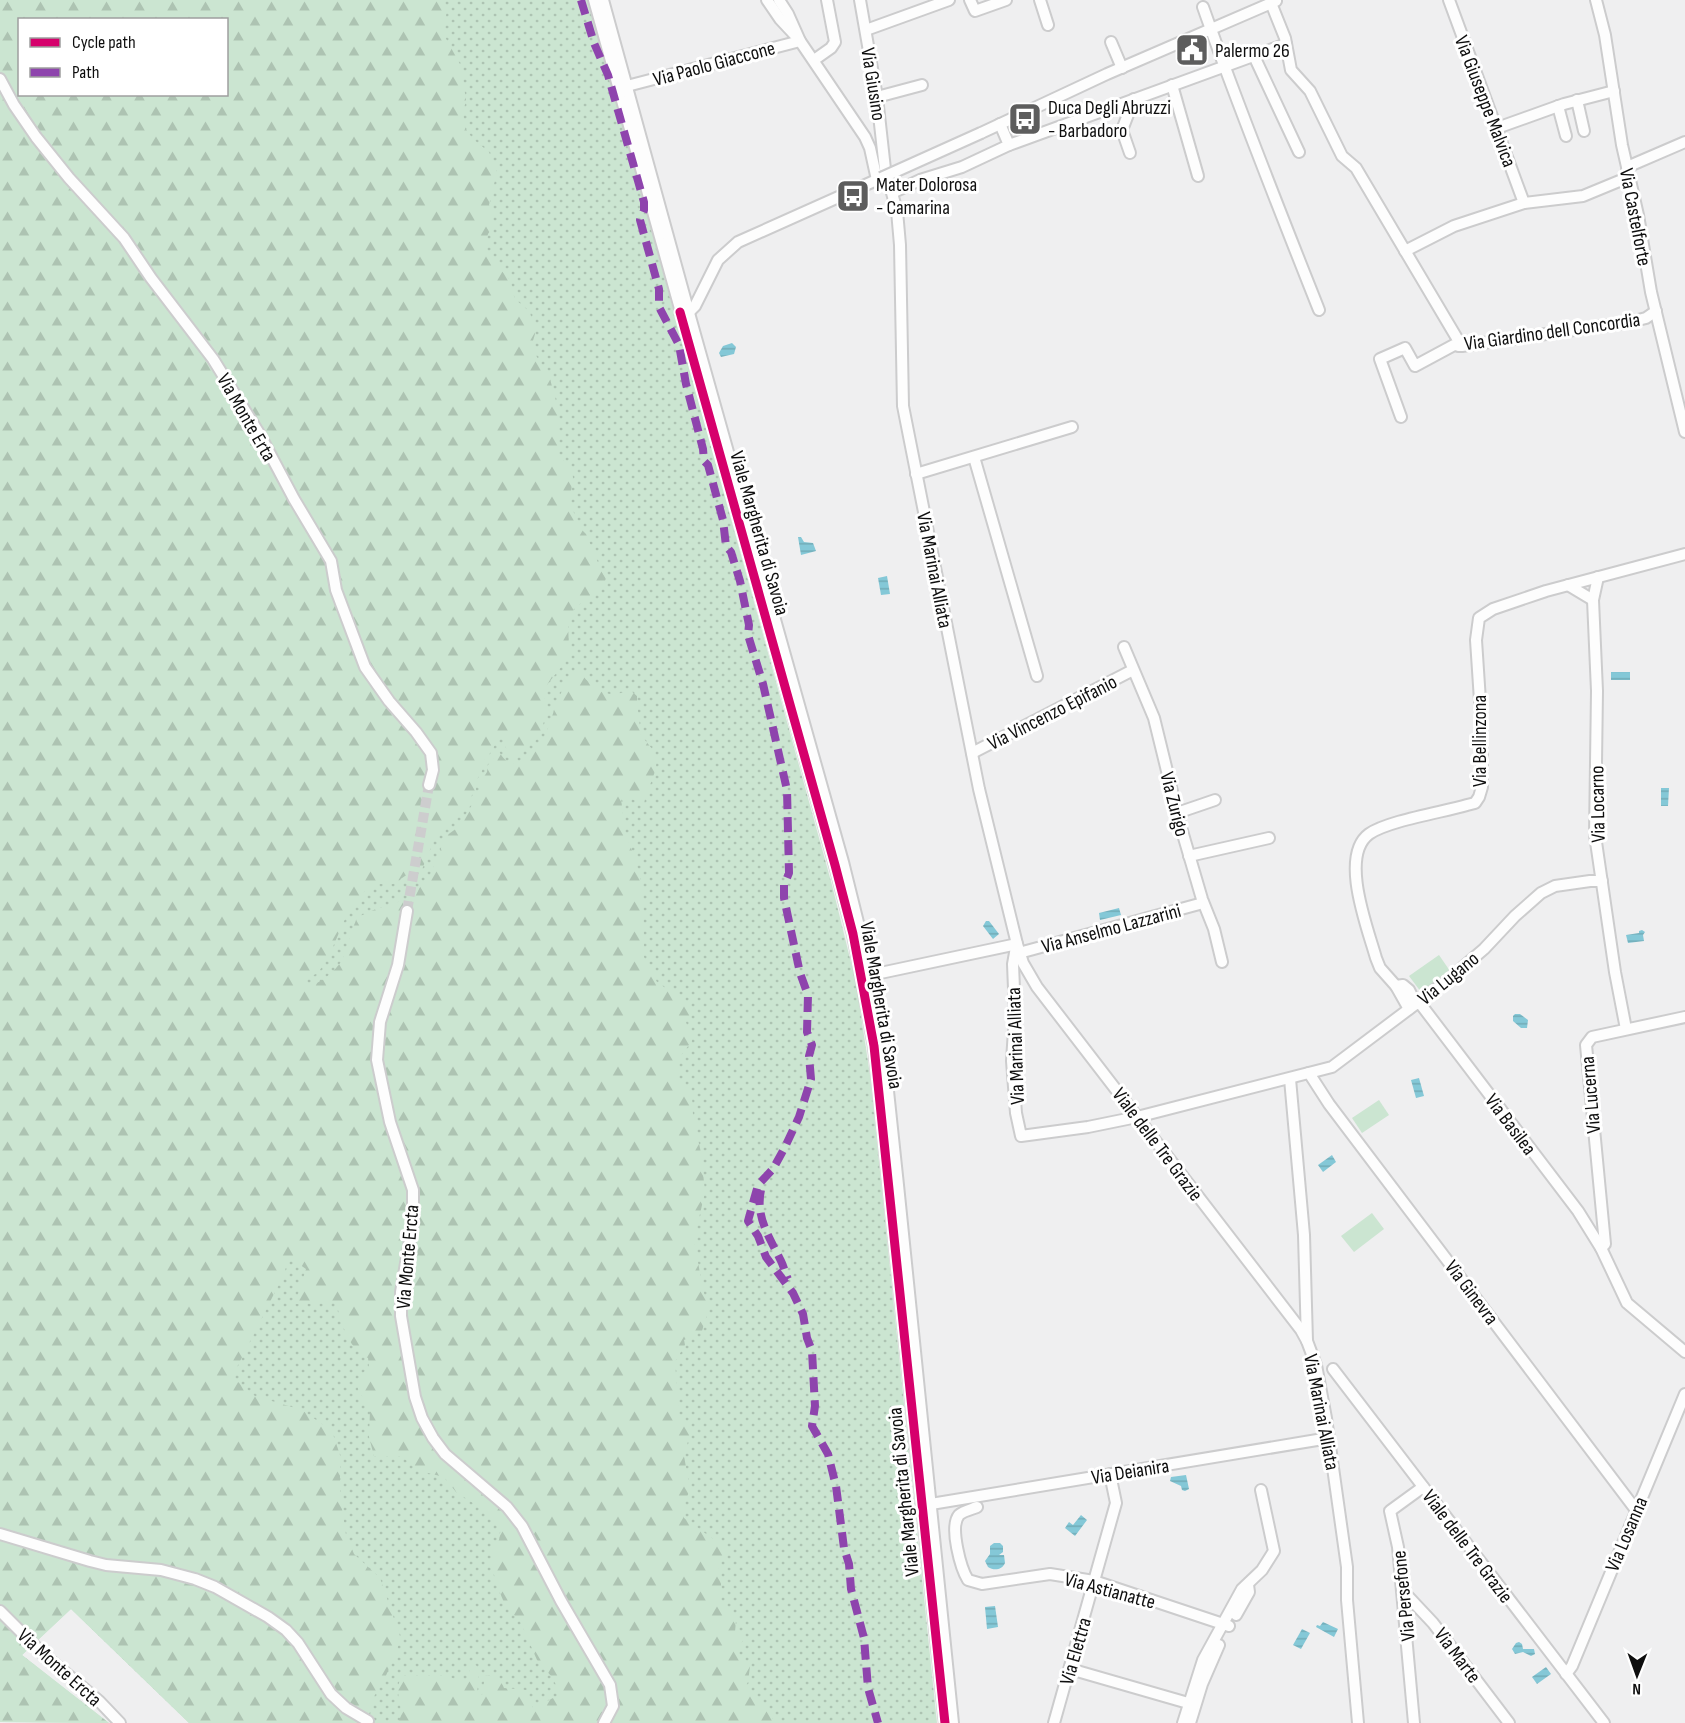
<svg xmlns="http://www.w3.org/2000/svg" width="1685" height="1723" font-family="'Sofia Sans Condensed',sans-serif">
<defs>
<pattern id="green-dots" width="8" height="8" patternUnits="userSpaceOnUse" patternTransform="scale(1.5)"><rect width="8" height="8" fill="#cbe5d1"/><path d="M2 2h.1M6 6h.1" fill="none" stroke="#adc3b2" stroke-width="1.8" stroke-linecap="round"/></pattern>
<pattern id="forest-firs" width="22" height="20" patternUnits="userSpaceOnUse" patternTransform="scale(1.5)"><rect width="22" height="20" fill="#cbe5d1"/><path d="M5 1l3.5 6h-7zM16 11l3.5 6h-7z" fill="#adc3b2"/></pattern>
<pattern id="water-rules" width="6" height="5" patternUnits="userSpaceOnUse" patternTransform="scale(1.5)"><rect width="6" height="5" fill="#84c8d7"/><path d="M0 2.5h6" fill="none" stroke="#71abb7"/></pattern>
</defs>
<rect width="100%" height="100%" fill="#efeff0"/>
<!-- green -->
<path fill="url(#green-dots)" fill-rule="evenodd" d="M0,0H588L832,885L856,983L870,1075L937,1723H189L71,1609L22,1655L109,1723L0,1722ZM20,20H226V94H20Z"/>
<!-- forest -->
<path fill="url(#forest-firs)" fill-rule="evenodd" d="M0,0H441L447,7L444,35L461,66L466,100L463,113L465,128L473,139L489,152L497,172L489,205L492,211V228L488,234L485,247L487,254L510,280L515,299L530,312L535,334L532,344L534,352L550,379L559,412L558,454L571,470L573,477L570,498L571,506L581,529L586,534L602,572L606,578L604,584L574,609L568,621L569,652L566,661L546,686L544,693L547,713L540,733L537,739L515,758L508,754L503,739H498L491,752L483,762L482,771L476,781V790L458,814L436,835L421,872L408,874L393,884H374L365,891L344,921L329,956L318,973L305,979L302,983C315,990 333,973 341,962C347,952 350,930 358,917L378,908H390L403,898V909L412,911L414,899L420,887L428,880L446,836L457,828L481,791L480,783L487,772L488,765L499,751C511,776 530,757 541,742C551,728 553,707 561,693C565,685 572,678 577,669C593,688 604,701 630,690L637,696C637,710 640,719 640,733C645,742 654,748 656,758C659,770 646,790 644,804L629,798H621L625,832L635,859L643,889L644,957L657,982L681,999L693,1013L686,1022L692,1041L679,1058L676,1081L692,1096L693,1115L701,1153L705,1192L694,1240L703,1290L709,1308L702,1331L684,1340L685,1345L675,1362L679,1414L691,1430L684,1456L690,1489L683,1508L684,1518L730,1551L718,1562L722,1592L720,1601L726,1612L736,1620L735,1632L744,1639L736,1651L740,1658L750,1666L748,1682L745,1687L754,1697L764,1703L775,1723H398C407,1707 391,1694 402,1676H447L459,1681L468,1680L470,1668L476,1665L479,1671L477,1694L482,1695L485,1676C494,1675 501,1680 504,1688L526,1690L533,1708L557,1696L559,1690L551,1676L537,1660L520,1621L506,1607L497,1586L492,1567V1552L499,1540L501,1527L473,1503L456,1492L444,1477L420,1471L401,1456H374L369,1437L370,1411L358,1389L359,1377L369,1367L368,1358C347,1348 342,1323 336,1303L295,1304L306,1269L289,1257L284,1274L232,1377L255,1396L302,1410L332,1431L340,1455V1494L346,1535L354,1554L380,1578L401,1639L385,1678L372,1700L368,1723H189L71,1609L22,1655L109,1723L0,1722ZM20,20H226V94H20Z"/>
<!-- pitch -->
<g fill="#cbe5d1">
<polygon points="1439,955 1450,971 1421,992 1409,976"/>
<polygon points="1379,1100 1389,1115 1362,1133 1352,1118"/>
<polygon points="1372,1213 1384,1229 1354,1252 1341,1236"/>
</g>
<!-- water -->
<g fill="url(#water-rules)">
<polygon points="732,343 736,347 734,354 721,357 719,353 723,346"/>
<polygon points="798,537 801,537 804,542 813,543 816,551 801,555"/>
<polygon points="887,576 890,594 881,595 878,578"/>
<rect x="1611" y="672" width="19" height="8"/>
<polygon points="1661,788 1669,788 1668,806 1661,806"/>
<polygon points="1119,908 1121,915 1100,920 1099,913"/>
<polygon points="986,921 989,921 999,934 993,939 983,926"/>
<polygon points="1642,930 1645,932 1643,935 1644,941 1628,943 1626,935 1639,933 1639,931"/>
<polygon points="1515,1014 1520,1014 1528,1020 1527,1028 1521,1028 1513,1021 1513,1016"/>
<polygon points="1419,1078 1424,1096 1416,1098 1411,1080"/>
<polygon points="1332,1155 1336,1162 1323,1172 1318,1165"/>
<polygon points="1186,1475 1189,1489 1185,1491 1182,1490 1181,1486 1170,1481 1171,1477"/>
<polygon points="1081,1515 1087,1520 1075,1536 1065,1528 1069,1522 1073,1525"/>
<path d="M994,1543H1000L1003,1546V1552L999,1555H1004L1005,1563C1002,1570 994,1571 988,1567L985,1561L990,1554V1546Z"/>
<polygon points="995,1606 998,1627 987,1629 985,1607"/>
<polygon points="1323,1622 1338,1629 1334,1637 1316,1627 1317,1625 1320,1626"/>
<polygon points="1302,1629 1310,1633 1301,1649 1293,1645"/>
<polygon points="1519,1642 1522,1644 1523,1649 1534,1649 1535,1654 1531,1656 1523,1652 1515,1654 1512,1649 1516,1643"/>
<polygon points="1546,1667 1551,1674 1537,1684 1532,1677"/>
</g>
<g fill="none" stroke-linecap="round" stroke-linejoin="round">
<!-- minor-tunnel -->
<polyline stroke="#cdcdce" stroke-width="10" stroke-dasharray="10 5" stroke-linecap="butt" points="407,911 429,785"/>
<defs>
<g id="minor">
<polyline points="594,0 835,865 853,934 874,1046 945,1723"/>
<polyline points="603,0 689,313 843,862 871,975 883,1044 898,1185 953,1723"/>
<polyline points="767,0 780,19 794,34"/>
<polyline points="779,0 788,14 800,41 865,137 870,148 877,180"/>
<polyline points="860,0 877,97 885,169"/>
<polyline points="970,0 975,11 1006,0"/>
<polyline points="1040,0 1048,25"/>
<polyline points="1449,0 1524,203"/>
<polyline points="1596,0 1605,35 1622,145 1638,215 1651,292 1685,432"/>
<polyline points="1271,3 1285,38 1291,70 1310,91 1342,156 1356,168 1458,340 1459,346"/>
<path d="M1203,7C1239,109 1279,209 1319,310"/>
<polyline points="866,30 949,0"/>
<polyline points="1111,42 1122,68"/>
<polyline points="1254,56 1299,152"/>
<polyline points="814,60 831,48 835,42 827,0"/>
<polyline points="0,79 14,105 36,137 69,178 124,238 151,278 213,359 260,435 294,499 331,561 336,590 365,667 389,701 416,732 431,753 433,770 429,785"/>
<polyline points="1172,85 1198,176"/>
<polyline points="627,86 800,41"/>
<polyline points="877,97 922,85"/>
<polyline points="1577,100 1584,131"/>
<polyline points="1558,106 1566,136"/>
<polyline points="1000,124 1009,145 962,167 920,180 892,193 897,211 900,245 903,406 979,789 1017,944 1023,963 1037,987 1301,1330 1307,1341"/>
<polyline points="1497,128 1564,104 1614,91"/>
<polyline points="981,133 1107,74 1276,1"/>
<polyline points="1009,145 1286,44"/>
<polyline points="1130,153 1122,130 1134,99"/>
<polyline points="1627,167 1685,142"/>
<polyline points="1405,251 1454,226 1524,203 1583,196 1629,177"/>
<polyline points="686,315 695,306 718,260 738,242 881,178"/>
<polyline points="1401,417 1380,359 1405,348 1415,366 1454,345 1462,346 1630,322 1646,318 1656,311"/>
<polyline points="974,457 1037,676"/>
<polyline points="916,474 1072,427"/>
<polyline points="1598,577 1593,600 1597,691 1595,835 1615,972 1626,1029"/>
<polyline points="1568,585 1593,600"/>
<polyline points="1124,647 1154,718 1180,824 1202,899 1214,929 1222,962"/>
<polyline points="972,753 1133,670"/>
<polyline points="1177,813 1215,800"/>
<polyline points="1189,856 1269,838"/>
<polyline points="407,911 398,965 380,1022 377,1060 390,1122 413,1190 413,1223 401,1292 401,1316 415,1397 422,1418 433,1438 445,1454 507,1507 522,1526 561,1601 610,1685 613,1706 604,1723"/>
<polyline points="1016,947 1013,964 1015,1014 1012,1061 1016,1113 1021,1136 1088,1127 1137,1117 1332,1067 1449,979 1484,949 1515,916 1541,893 1555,886 1590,881 1602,881"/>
<polyline points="1019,953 1203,903"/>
<polyline points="871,975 1017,944"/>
<polyline points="1396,986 1403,985 1409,990 1416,1004"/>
<polyline points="1419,1002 1578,1211 1601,1248 1627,1303 1685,1352"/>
<path d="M1409,1009L1396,986L1380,968L1376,958C1368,929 1339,856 1369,834C1387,821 1443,812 1467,805L1475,803L1479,797L1482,787V731L1476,640L1479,618L1493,609L1546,591L1685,554"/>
<polyline points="1309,1073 1329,1104 1636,1510"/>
<polyline points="1290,1079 1304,1235 1307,1341 1316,1365 1326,1418 1347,1567 1347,1600 1358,1723"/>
<polyline points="1601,1248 1605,1244 1586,1045 1592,1037 1685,1017"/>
<polyline points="1333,1369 1604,1723"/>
<polyline points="931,1504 1329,1438"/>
<path d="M977,1507C972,1509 963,1511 959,1515C949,1527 961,1569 968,1580L982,1584L1050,1574L1094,1581L1229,1626"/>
<polyline points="0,1534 90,1561 106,1565 161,1570 195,1579 215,1587 268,1617 286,1630 298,1643 331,1694 346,1708 368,1721"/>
<polyline points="1402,1590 1433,1623 1509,1723"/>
<polyline points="0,1611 42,1653 99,1701 120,1723"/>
<polyline points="1236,1615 1249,1592 1248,1585"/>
<polyline points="1070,1669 1195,1705"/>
<polyline points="1566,1674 1572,1666 1685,1394"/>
<polyline points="1054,1723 1116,1503 1110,1474"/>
<polyline points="1183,1723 1203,1660 1242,1589 1262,1570 1274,1551 1261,1490"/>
<polyline points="1190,1723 1202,1684 1219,1645"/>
<polyline points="1414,1723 1398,1547 1390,1511 1423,1487"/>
</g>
</defs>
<!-- minor casing -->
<use href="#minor" stroke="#cccccd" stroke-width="14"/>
<!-- minor -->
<use href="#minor" stroke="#fdfdfd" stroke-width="10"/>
<defs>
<polyline id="minor-bridge" points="881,178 981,133"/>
</defs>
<!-- minor-bridge casing -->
<use href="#minor-bridge" stroke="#cccccd" stroke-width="14" stroke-linecap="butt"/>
<!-- minor-bridge -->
<use href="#minor-bridge" stroke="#fdfdfd" stroke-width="10"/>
<!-- quiet -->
<g stroke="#8e44ad" stroke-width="8" stroke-dasharray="15 8" stroke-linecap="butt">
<polyline points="581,0 594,43 608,75 644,202 644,210 640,220 659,289 659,307 679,345 686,384 703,449 704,461 708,465 723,520 726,546 731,552 740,581 749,625 748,635 763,684 787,790 789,873 784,885 784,898 800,973 808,995 807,1032 812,1045 809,1056 811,1079 799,1117 785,1147 773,1169 758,1185 748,1221 758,1236 766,1257 793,1293 803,1314 807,1338 812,1351 815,1406 812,1426 828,1454 836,1486 844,1548 849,1564 851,1589 864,1638 868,1688 878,1723"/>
<path d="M761,1190C755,1217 770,1238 781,1261C784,1267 785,1273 788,1279"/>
</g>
<defs>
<polyline id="cycleway" points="680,312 835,865 853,934 874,1046 945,1723"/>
</defs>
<!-- cycleway casing -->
<use href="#cycleway" stroke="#fff" stroke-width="13"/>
<!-- cycleway -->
<use href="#cycleway" stroke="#d6006c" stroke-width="9"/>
</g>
<!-- icons -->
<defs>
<symbol id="civic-square" viewBox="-11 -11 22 22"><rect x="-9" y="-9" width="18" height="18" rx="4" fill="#5d5d5d" stroke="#fff"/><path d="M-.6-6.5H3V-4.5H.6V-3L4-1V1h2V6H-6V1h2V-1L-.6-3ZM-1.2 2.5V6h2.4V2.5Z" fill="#fff"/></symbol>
<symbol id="bus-square" viewBox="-11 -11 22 22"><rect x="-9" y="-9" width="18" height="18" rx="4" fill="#5d5d5d" stroke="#fff"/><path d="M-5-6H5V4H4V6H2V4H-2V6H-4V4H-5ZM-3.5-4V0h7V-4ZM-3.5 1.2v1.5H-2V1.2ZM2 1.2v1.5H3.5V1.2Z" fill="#fff"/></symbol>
</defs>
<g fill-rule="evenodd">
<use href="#civic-square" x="1173" y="31" width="38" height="38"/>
<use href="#bus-square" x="1006" y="100" width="38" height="38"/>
<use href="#bus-square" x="834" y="177" width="38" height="38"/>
</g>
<g text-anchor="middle" stroke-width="6" stroke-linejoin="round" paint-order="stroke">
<!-- poi labels -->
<g font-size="20" fill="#0e0e0e" stroke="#fff" text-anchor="start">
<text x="1215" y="57">Palermo 26</text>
<text x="1048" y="114">Duca Degli Abruzzi<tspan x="1048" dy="23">- Barbadoro</tspan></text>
<text x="876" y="191">Mater Dolorosa<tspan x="876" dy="23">- Camarina</tspan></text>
</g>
<!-- street labels -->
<g font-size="20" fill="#0e0e0e" stroke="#fff">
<text transform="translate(714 63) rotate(-15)" y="7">Via Paolo Giaccone</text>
<text transform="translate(874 84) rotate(81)" y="7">Via Giusino</text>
<text transform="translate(1486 101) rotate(69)" y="7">Via Giuseppe Malvica</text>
<text transform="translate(1636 217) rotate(79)" y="7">Via Castelforte</text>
<text transform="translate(1552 331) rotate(-8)" y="7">Via Giardino dell Concordia</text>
<text transform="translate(247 417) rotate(60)" y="7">Via Monte Erta</text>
<text transform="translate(760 533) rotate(74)" y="7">Viale Margherita di Savoia</text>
<text transform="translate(935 570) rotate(79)" y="7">Via Marinai Alliata</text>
<text transform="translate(1052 712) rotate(-27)" y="7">Via Vincenzo Epifanio</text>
<text transform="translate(1479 741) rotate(-90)" y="7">Via Bellinzona</text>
<text transform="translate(1175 804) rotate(76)" y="7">Via Zurigo</text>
<text transform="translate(1597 804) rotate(-91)" y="7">Via Locarno</text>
<text transform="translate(1111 928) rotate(-15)" y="7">Via Anselmo Lazzarini</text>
<text transform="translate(1448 978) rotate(-39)" y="7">Via Lugano</text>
<text transform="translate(882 1005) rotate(80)" y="7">Viale Margherita di Savoia</text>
<text transform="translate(1015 1046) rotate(-92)" y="7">Via Marinai Alliata</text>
<text transform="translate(1590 1095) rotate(-95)" y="7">Via Lucerna</text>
<text transform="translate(1511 1124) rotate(53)" y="7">Via Basilea</text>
<text transform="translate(1158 1144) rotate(53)" y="7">Viale delle Tre Grazie</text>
<text transform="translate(407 1257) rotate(-85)" y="7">Via Monte Ercta</text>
<text transform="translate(1472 1292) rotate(53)" y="7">Via Ginevra</text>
<text transform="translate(1322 1412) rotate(79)" y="7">Via Marinai Alliata</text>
<text transform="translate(1130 1471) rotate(-9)" y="7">Via Deianira</text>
<text transform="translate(903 1492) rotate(-96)" y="7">Viale Margherita di Savoia</text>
<text transform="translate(1626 1534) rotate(-67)" y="7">Via Losanna</text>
<text transform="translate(1468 1546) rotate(53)" y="7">Viale delle Tre Grazie</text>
<text transform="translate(1110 1590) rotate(15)" y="7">Via Astianatte</text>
<text transform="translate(1403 1596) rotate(-96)" y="7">Via Persefone</text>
<text transform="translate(1075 1651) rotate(-74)" y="7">Via Elettra</text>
<text transform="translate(1458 1655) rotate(53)" y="7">Via Marte</text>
<text transform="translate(60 1667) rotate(42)" y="7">Via Monte Ercta</text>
</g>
</g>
<!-- legend -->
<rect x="18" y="18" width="210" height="78" fill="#ffffff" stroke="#9f9f9f" stroke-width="1.5"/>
<rect x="30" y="38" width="30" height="9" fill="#d6006c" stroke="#9f9f9f" stroke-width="1.5"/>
<text x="72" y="48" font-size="18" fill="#0e0e0e">Cycle path</text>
<rect x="30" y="68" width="30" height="9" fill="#8e44ad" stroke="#9f9f9f" stroke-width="1.5"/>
<text x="72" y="78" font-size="18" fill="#0e0e0e">Path</text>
<!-- north arrow -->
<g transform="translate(1637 1675) rotate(181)" stroke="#ffffff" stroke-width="4.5" paint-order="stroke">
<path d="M0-4.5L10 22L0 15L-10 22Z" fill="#0e0e0e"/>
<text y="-9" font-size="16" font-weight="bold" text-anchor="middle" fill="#0e0e0e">N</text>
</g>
</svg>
